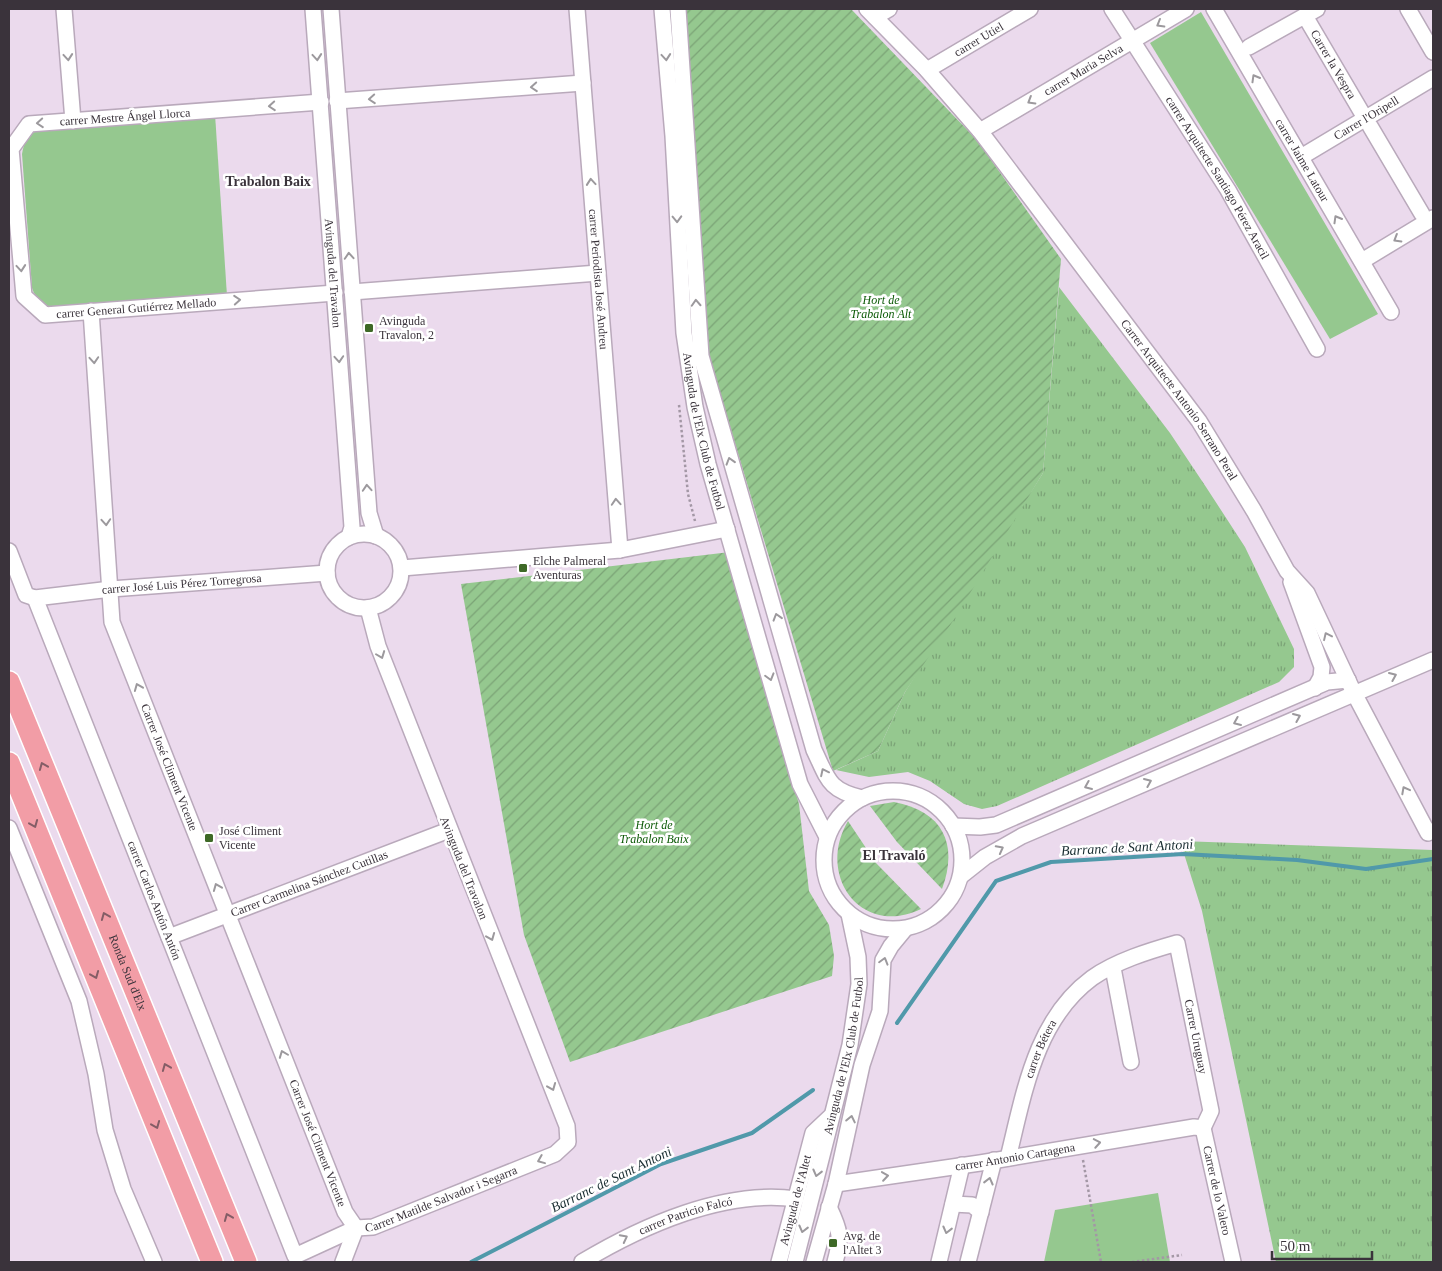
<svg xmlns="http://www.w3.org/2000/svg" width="1442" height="1271" font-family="Georgia,serif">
<defs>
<pattern id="grass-tufts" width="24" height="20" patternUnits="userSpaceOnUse" patternTransform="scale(1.25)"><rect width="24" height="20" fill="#95c88f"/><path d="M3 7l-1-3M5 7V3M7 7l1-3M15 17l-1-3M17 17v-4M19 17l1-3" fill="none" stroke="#7ba376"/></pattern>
<pattern id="garden-furrows" width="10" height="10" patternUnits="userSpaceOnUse" patternTransform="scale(1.25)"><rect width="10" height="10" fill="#95c88f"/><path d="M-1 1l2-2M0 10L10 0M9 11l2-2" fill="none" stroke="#7ba376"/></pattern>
</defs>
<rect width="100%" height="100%" fill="#ebdaed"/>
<!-- grass -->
<g fill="url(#grass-tufts)">
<polygon points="1059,287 1170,433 1206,487 1245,547 1294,649 1294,667 1279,682 997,806 982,809 964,804 930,781 908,772 869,777 836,770 878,751 905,692 1043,473"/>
<polygon points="1180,841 1433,850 1433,1262 1276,1262 1202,911"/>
</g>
<!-- park -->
<g fill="#95c88f">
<polygon points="1201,12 1378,314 1330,339 1150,43"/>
<path d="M215,114L227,296L52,309C42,304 35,298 32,288L22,154C24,142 27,136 38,130Z"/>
<polygon points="1158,1193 1170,1262 1044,1262 1055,1210"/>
</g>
<!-- garden -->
<g fill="url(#garden-furrows)">
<polygon points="686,9 851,9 977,140 1061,259 1043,473 955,618 905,692 878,751 833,771 708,353"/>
<polygon points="730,552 799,804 809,891 829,925 834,956 832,976 570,1062 524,935 461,584"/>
<path d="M894,802C942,811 959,843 942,889L897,842L870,806Z"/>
<path d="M848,821L876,863L921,909C861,938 816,875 848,821Z"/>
</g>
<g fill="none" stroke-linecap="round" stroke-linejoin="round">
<!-- stream -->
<g stroke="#5099aa" stroke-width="4">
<polyline points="897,1023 996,881 1051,862 1183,854 1297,860 1366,869 1433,859"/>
<polyline points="471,1262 661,1164 752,1133 813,1090"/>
</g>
<defs>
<g id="minor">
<polyline points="64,9 73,121"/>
<path id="s1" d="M313,9L352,527L349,537"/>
<polyline points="331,9 369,513 376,536"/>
<path id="s2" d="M577,9L620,550"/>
<path id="s3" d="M662,9L673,136L684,333L695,407L708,464L800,784L827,837"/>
<path d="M678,9L701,356L814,750C828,779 828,790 862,798"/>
<path id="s4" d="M867,9L927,70L980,131L1199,421L1254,511L1287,571L1307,593L1354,693L1428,833L1433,831"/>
<path id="s5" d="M1112,9L1228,190L1317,349"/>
<path id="s6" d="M1214,9L1391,312"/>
<polyline points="1408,9 1433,52"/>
<path id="s7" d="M1305,16L1362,113"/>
<polyline points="875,17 889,9"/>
<polyline points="1249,47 1317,9"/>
<path id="s8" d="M927,70L1030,9"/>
<polyline points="337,101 583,83"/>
<path id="s9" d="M321,102L29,124L11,149L24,296L45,315L335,293"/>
<polyline points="1370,126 1422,214"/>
<path id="s10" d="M980,131L1186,9"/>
<path id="s11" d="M1301,157L1433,78"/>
<polyline points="1362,261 1433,218"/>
<polyline points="352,292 598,273"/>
<path id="s12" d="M91,311L112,622L345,1212L356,1228"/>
<circle cx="364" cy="571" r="37"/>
<path id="s13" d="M9,551L26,595L35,598L111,589L327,573"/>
<polyline points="402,568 620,550 727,529"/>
<polyline points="1291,582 1322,667 1321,677 1315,688"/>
<path id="s14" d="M35,598L295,1256L356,1228L373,1227L555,1154L568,1142L567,1126L378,646L368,608"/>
<circle cx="893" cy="860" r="69"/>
<polyline points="953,826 980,827 996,825 1327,682 1348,680"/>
<polyline points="9,828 79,1001 96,1074 105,1130 123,1189 154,1262"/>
<polyline points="961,876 985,857 1022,836 1433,660"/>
<path id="s15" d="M169,937L449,830"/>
<polyline points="1113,968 1131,1062"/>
<path id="s16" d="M1203,1128L1233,1262"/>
<path id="s17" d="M1008,1158C1024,1094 1035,1020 1092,978C1116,961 1149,951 1177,943L1211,1111L1203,1128"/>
<path id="s18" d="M836,1184L980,1163L1194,1127L1203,1128"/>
<polyline points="953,1204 972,1205 981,1212"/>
<path d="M829,1207C840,1230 842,1237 835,1262"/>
<polyline points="343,1262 356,1228"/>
<path id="s19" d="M582,1262C642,1226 724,1189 796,1199"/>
<path id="s20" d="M779,1262L813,1133L830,1117"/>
<path id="s21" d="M795,1262L850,1045L859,984L858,957L849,914"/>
<polyline points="814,1262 836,1184 862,1065 880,1011 883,960 891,946 905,929"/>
<polyline points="939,1262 962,1165"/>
<polyline points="968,1262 994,1160"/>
</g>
<g id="highway">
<path id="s22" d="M9,682L246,1262"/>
<polyline points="9,763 212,1262"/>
</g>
</defs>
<!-- minor casing -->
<use href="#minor" stroke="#b9a9bb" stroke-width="18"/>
<!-- highway casing -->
<use href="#highway" stroke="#fff" stroke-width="24"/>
<!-- path -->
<g stroke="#a397a5" stroke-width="2.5" stroke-dasharray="2.5 2.5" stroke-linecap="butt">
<polyline points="679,405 688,494 695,521"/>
<polyline points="1083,1160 1101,1262"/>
<polyline points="1132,1262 1182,1255"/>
</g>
<!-- minor -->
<use href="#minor" stroke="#fff" stroke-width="15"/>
<!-- highway -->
<use href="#highway" stroke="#f29da6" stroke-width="21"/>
</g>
<!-- one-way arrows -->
<defs><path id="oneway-chevron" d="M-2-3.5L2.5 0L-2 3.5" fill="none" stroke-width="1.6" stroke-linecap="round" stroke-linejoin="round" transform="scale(1.25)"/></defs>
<g stroke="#9c999d">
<use href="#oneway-chevron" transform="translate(1160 24) rotate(150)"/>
<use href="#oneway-chevron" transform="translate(68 57) rotate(85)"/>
<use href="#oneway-chevron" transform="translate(317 57) rotate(85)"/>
<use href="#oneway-chevron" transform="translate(666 57) rotate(85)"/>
<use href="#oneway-chevron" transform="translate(1255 78) rotate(-120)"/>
<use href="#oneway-chevron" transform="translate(534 87) rotate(176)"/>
<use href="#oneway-chevron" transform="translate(372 99) rotate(176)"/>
<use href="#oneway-chevron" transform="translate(1031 101) rotate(149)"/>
<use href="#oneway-chevron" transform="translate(272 106) rotate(176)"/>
<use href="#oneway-chevron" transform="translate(40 123) rotate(176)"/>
<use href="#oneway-chevron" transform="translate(591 182) rotate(-95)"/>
<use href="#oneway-chevron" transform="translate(677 219) rotate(88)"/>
<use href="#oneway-chevron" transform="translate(1337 219) rotate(-120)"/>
<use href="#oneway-chevron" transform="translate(1397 239) rotate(149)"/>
<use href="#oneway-chevron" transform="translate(349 256) rotate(-94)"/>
<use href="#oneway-chevron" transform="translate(21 268) rotate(85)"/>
<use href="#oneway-chevron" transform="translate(237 300) rotate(-4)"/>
<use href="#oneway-chevron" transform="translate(696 303) rotate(-93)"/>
<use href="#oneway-chevron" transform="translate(339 359) rotate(86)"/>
<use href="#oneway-chevron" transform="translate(94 360) rotate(86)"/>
<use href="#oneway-chevron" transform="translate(730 461) rotate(-107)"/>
<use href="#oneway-chevron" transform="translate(367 488) rotate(-94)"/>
<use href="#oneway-chevron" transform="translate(616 502) rotate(-94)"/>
<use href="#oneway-chevron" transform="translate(106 522) rotate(86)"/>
<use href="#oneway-chevron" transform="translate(777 617) rotate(-107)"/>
<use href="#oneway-chevron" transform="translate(1327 636) rotate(-115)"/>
<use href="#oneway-chevron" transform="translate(381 655) rotate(69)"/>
<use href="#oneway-chevron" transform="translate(1393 676) rotate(-23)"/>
<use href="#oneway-chevron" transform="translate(770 677) rotate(74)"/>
<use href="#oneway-chevron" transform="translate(138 687) rotate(-112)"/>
<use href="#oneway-chevron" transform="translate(1297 717) rotate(-23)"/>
<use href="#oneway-chevron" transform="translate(1237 722) rotate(157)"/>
<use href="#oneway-chevron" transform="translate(824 772) rotate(-116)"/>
<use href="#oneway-chevron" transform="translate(1148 782) rotate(-23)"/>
<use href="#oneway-chevron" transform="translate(1088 786) rotate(157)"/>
<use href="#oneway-chevron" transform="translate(1405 790) rotate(-118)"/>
<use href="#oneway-chevron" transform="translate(1000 849) rotate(-28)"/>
<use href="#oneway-chevron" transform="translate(217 887) rotate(-112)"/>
<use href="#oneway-chevron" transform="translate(491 937) rotate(68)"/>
<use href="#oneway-chevron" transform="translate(884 961) rotate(-74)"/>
<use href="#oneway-chevron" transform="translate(283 1054) rotate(-111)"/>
<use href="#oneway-chevron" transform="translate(552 1087) rotate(68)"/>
<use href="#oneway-chevron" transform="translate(851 1119) rotate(-78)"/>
<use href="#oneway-chevron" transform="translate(1097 1143) rotate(-10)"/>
<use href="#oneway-chevron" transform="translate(541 1160) rotate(158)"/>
<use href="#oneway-chevron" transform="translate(817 1173) rotate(104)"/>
<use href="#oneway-chevron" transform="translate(885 1176) rotate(-8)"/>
<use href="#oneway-chevron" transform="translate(989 1181) rotate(-76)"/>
<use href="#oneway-chevron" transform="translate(803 1229) rotate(104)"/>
<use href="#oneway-chevron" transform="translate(947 1230) rotate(104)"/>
<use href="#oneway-chevron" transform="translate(624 1238) rotate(-27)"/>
</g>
<g stroke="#845d66">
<use href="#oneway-chevron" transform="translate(43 766) rotate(-112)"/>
<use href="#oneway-chevron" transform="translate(34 824) rotate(68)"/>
<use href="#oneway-chevron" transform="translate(105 916) rotate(-112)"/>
<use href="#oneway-chevron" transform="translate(95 975) rotate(68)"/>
<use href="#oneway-chevron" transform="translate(166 1067) rotate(-112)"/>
<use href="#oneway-chevron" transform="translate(156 1125) rotate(68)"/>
<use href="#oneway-chevron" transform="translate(228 1217) rotate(-112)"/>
</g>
<!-- markers -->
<g fill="#3e6927" stroke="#fff" stroke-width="2">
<rect x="364" y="323" width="10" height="10" rx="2.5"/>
<rect x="518" y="563" width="10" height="10" rx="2.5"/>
<rect x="204" y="833" width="10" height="10" rx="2.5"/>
<rect x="828" y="1238" width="10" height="10" rx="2.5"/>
</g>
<g text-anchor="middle" stroke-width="5" stroke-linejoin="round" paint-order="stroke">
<!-- street labels -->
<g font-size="12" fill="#3a333b" stroke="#fff">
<text dy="4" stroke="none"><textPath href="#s8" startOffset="60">carrer Utiel</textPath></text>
<text dy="4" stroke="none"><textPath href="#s7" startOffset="56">Carrer la Vespra</textPath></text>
<text dy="4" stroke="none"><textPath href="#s10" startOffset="120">carrer Maria Selva</textPath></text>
<text transform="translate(125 117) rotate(-4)" y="4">carrer Mestre Ángel Llorca</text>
<text dy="4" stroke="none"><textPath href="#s11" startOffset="76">Carrer l'Oripell</textPath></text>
<text dy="4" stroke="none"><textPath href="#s6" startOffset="175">carrer Jaime Latour</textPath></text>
<text dy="4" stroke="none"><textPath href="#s5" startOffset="199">carrer Arquitecte Santiago Pérez Aracil</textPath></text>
<text dy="4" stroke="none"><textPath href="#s1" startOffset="265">Avinguda del Travalon</textPath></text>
<text dy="4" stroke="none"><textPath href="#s2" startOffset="271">carrer Periodista José Andreu</textPath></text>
<text dy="4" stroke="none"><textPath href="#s9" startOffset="591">carrer General Gutiérrez Mellado</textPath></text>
<text dy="4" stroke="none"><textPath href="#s4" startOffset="501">Carrer Arquitecte Antonio Serrano Peral</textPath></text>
<text dy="4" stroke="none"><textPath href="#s3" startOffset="425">Avinguda de l'Elx Club de Futbol</textPath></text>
<text dy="4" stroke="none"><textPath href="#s13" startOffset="204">carrer José Luis Pérez Torregrosa</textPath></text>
<text dy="4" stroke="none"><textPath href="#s12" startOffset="468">Carrer José Climent Vicente</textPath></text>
<text transform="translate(464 868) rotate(68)" y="4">Avinguda del Travalon</text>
<text dy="4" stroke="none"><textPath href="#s15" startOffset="150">Carrer Carmelina Sánchez Cutillas</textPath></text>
<text dy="4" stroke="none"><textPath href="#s14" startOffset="325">carrer Carlos Antón Antón</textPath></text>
<text dy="4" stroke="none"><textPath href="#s22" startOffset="314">Ronda Sud d'Elx</textPath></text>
<text dy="4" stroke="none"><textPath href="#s17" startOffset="391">Carrer Uruguay</textPath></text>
<text dy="4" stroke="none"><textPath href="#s17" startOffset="114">carrer Bétera</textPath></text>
<text dy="4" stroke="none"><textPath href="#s21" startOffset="212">Avinguda de l'Elx Club de Futbol</textPath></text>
<text dy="4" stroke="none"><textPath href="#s12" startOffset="872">Carrer José Climent Vicente</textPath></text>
<text dy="4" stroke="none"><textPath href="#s18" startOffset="181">carrer Antonio Cartagena</textPath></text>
<text dy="4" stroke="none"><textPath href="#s16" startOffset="64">Carrer de lo Valero</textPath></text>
<text dy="4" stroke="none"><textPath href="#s14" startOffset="865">Carrer Matilde Salvador i Segarra</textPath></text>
<text dy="4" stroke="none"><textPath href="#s20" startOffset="64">Avinguda de l'Altet</textPath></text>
<text dy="4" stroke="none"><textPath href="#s19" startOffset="114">carrer Patricio Falcó</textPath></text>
</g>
<!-- park labels -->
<g font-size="12" font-style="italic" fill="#0c5a06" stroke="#fff">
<text x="881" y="304">Hort de<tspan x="881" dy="14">Trabalon Alt</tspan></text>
<text x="654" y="829">Hort de<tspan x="654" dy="14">Trabalon Baix</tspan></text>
</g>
<!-- poi labels -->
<g font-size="12" fill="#3a333b" stroke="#fff" text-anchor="start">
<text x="379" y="325">Avinguda<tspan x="379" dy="14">Travalon, 2</tspan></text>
<text x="533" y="565">Elche Palmeral<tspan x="533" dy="14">Aventuras</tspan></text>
<text x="219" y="835">José Climent<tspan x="219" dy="14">Vicente</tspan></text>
<text x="843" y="1240">Avg. de<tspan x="843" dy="14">l'Altet 3</tspan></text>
</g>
<!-- neighbourhood labels -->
<g font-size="14" font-weight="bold" fill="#3a333b" stroke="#fff">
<text x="268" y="186">Trabalon Baix</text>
<text x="894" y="860">El Travaló</text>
</g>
<!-- water labels -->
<g font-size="14" font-style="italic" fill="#192d31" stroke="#fff">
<text transform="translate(1127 847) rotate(-3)" y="5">Barranc de Sant Antoni</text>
<text transform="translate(611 1179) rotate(-26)" y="5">Barranc de Sant Antoni</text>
</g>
</g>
<!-- border -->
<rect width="1442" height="1271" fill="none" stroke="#3a333b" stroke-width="20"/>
<!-- scale -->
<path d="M1272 1251v8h100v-8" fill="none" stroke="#3a333b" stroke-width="2.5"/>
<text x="1280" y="1251" font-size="15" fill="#3a333b" stroke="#ffffff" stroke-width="4" paint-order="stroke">50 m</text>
</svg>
